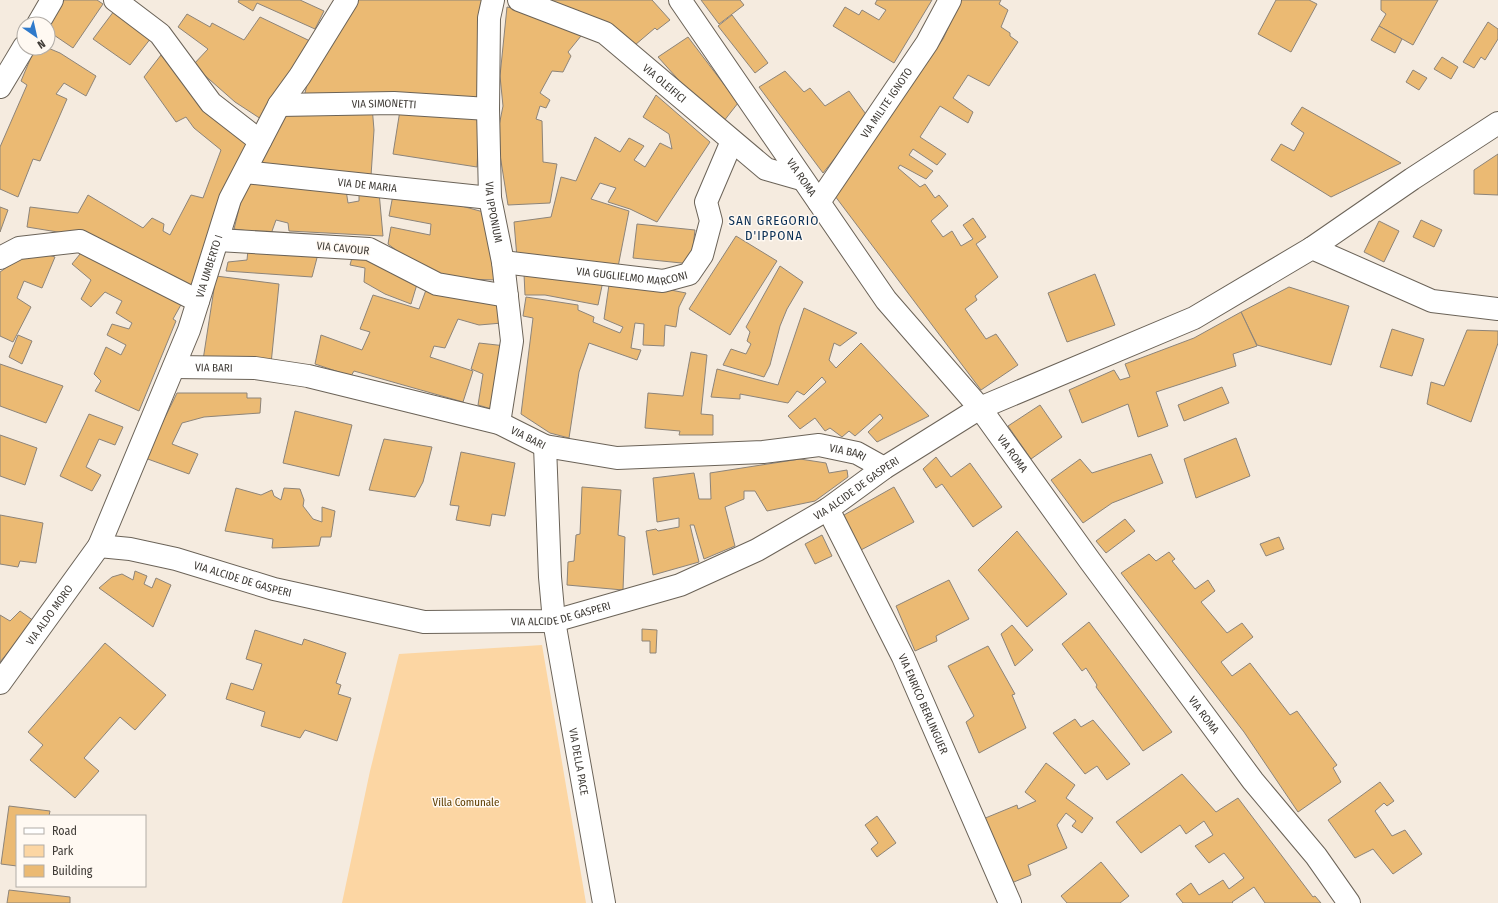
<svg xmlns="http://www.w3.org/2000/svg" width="1498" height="903" font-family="'Fira Sans Condensed',sans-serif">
<rect width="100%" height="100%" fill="#f5ebdf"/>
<!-- green -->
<polygon fill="#fcd6a3" points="542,645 586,903 342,903 370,771 399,654"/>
<!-- building -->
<g fill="#ebba73" stroke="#8d8479">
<polygon points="64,0 97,0 103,4 73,48 48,31 48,24"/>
<polygon points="239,0 300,0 324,11 315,29 257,3 253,11 238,2"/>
<polygon points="356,0 482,0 481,105 304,97 312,64"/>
<polygon points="536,0 652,0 670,20 657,30 655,28 635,45"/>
<polygon points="701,0 740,0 744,5 719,24"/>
<polygon points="877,0 932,0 894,63 833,26 845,7 859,15 862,10 879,20 886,10 875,4"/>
<polygon points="961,0 1001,0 999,4 1008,10 1001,27 1010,33 1010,36 1018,42 989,86 968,75 953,98 973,112 968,123 940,106 920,137 946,154 937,165 913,149 909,155 933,171 926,179 900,165 898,168 920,187 925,184 935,198 939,195 948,206 931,221 943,237 952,231 961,246 973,239 963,225 973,218 986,237 976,244 998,277 975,296 977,300 965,309 986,339 996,334 1018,365 981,390 835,196 943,39"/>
<polygon points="1276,0 1309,0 1317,4 1291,52 1258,34"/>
<polygon points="1381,0 1438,0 1413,45 1379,26 1386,14 1381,10"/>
<polygon points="507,7 554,17 585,31 568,52 571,56 563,72 552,71 540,93 550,100 546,108 540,106 536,119 542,121 543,162 557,164 550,203 508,205 497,136 503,106 500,76"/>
<polygon points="114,11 151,38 130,65 93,39"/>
<polygon points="187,14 210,27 212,23 244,40 260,17 310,41 261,119 235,102 193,65 208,49 178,27"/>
<polygon points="732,15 768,63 755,73 718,26"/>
<polygon points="1488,22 1498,29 1498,39 1485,60 1481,57 1474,68 1463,62"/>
<polygon points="1379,26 1402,39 1395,53 1371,40"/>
<polygon points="688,37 738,103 720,126 658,57"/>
<polygon points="35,48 48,48 60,53 96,76 86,96 64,83 56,94 67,99 40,161 33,159 18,197 0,189 0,147 27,85 21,81"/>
<polygon points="161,55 208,112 249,145 194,293 70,234 27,227 30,207 78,213 88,195 143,228 152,218 164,224 163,231 170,235 191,195 203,198 221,150 194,128 186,117 176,122 144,77"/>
<polygon points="1442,57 1458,67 1451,79 1434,69"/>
<polygon points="1413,70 1427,78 1419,90 1406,82"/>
<polygon points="785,71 804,92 810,88 825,106 849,91 868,117 823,173 759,87"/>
<polygon points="656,95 710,142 657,222 630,209 608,202 616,188 600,183 591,199 629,211 618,267 517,258 514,222 551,217 561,177 576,181 595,137 620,152 629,138 644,146 634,160 645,167 660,143 672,149 669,134 643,117"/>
<polygon points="401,104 480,114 477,167 393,154"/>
<polygon points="372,106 374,130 371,176 261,164 286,108"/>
<polygon points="1302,107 1401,163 1331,197 1271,160 1281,144 1294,151 1304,133 1291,124"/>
<polygon points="1498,154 1498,195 1474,194 1474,170"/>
<polygon points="247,176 346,190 348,203 359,201 359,191 379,192 383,236 289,231 288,223 276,220 271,234 234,229"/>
<polygon points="393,195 440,200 487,213 498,280 463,279 421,269 388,244 391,227 430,235 431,224 389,216"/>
<polygon points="0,207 8,210 0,232"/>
<polygon points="1421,220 1442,230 1434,247 1413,237"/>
<polygon points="1379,221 1399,231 1384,262 1364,252"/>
<polygon points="637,224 695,230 691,264 633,258"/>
<polygon points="736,236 777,261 730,335 689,309"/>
<polygon points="84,249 183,301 173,319 176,321 139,411 95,391 101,381 94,374 106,347 121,355 126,345 107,335 112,324 129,329 132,323 116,313 122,301 105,292 91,307 81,299 91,280 72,264"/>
<polygon points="248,250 318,254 312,277 226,271 228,262 247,260"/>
<polygon points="39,252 55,257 42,288 24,281 17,298 31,307 13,342 0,336 0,272 23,256"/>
<polygon points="353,254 418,281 411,304 385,294 364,282 365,268 350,265"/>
<polygon points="780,266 803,282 787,309 780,326 770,365 764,377 723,365 731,349 746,354 751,344 747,341 750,332 746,327"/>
<polygon points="524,274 603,281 598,305 545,295 525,295"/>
<polygon points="1095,274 1115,325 1067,342 1048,293"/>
<polygon points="216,276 279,284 271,364 203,360"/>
<polygon points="610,278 686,293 679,307 676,327 665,325 664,346 643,345 644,324 635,323 631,348 641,350 637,360 589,343 579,372 569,438 550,433 521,414 533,318 523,316 526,297 578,305 578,310 594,317 593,322 620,333 623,327 604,319"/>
<polygon points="1289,287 1349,306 1331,365 1257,345 1241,312"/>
<polygon points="426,290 501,301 502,323 479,325 458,319 445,348 434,346 430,357 473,371 463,402 354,371 351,376 315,364 321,335 362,350 370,332 360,329 373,295 419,309"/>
<polygon points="804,308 857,333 840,346 834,343 829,360 836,368 861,343 929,416 877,442 868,432 883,418 880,414 855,436 849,431 842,437 830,428 825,431 815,418 800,429 788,416 826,382 822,377 804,395 797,391 788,403 740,394 740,399 711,397 717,369 778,385"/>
<polygon points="1241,312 1257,346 1233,354 1236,366 1156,392 1168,426 1138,437 1128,404 1082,423 1069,390 1114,370 1120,380 1130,377 1125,364 1194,338"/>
<polygon points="1392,329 1424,339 1412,376 1380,367"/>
<polygon points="1467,330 1498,331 1498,343 1471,422 1427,404 1431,382 1444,386"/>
<polygon points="18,335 32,341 22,364 9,357"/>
<polygon points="479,343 506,346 495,410 478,405 483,374 471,369"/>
<polygon points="691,352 707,355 701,414 713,415 713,435 679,435 680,431 645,428 648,393 683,396"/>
<polygon points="0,364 63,386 46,423 0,406"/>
<polygon points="1222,387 1229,403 1184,421 1178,405"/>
<polygon points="177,393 247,393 247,398 261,398 260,413 204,417 182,423 172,444 198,454 189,474 145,458"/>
<polygon points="1040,405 1062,437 1031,459 1008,426"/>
<polygon points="295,411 352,425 339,476 283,463"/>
<polygon points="89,414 123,427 115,445 99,439 86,467 101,475 92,491 60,476"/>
<polygon points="0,435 37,448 25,485 0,476"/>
<polygon points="1236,438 1250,476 1196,498 1184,459"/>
<polygon points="384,439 432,447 423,482 415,497 369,490"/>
<polygon points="461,452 515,463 505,516 492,514 490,526 456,520 459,506 450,505"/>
<polygon points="1151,454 1163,483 1112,503 1083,523 1051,480 1080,459 1092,473"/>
<polygon points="936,457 951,477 970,463 1002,507 973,527 942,484 936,488 923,469"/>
<polygon points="800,459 826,463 829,473 847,470 848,477 815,501 767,511 755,491 744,491 744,499 725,507 735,546 704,559 694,525 690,525 699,562 653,575 646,531 656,529 658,531 679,527 679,518 657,522 653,478 694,473 699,499 711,499 710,473"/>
<polygon points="582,487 621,490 618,535 625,537 623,590 567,585 568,562 574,561 576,535 580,534"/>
<polygon points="894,487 914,522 859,551 844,515"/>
<polygon points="236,488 261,495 272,490 274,496 281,500 284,488 300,489 304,500 303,506 313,519 322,522 322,507 335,511 331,537 321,537 319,546 272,548 273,539 225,531"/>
<polygon points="0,515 43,523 36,563 20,561 18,567 0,564"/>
<polygon points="1125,519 1135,531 1106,553 1096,541"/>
<polygon points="1017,531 1067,594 1027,627 978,570"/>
<polygon points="822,535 832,556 815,564 805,544"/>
<polygon points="1279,537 1284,549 1266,556 1260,544"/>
<polygon points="1169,552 1175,559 1172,561 1195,589 1208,580 1215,591 1201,602 1227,633 1242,623 1253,637 1221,662 1232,676 1250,663 1290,715 1297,711 1337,765 1333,768 1341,782 1298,812 1244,732 1121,573 1149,554 1156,561"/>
<polygon points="135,571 147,576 144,584 152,588 156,578 171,585 153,627 99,588 112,577 122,574 133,580"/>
<polygon points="949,580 969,619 936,636 937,641 915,651 896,606"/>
<polygon points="20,611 34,621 0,662 0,615 10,621"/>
<polygon points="1089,622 1172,732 1143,751 1096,687 1097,685 1086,668 1082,671 1062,644"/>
<polygon points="1012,625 1033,650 1015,666 1001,634"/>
<polygon points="642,629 657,630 656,653 650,653 650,641 642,641"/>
<polygon points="255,630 302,645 304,639 346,653 336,683 341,685 338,694 351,698 337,741 305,730 300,738 261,726 265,712 226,699 231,683 253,690 262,664 246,659"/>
<polygon points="105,643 166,695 135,730 120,717 84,758 99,771 75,798 30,760 43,745 28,732"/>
<polygon points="988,646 1015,694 1012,695 1026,728 979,753 966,722 974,716 948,666"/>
<polygon points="1075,719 1081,727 1093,720 1130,764 1107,780 1097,766 1085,774 1053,733"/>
<polygon points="1046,763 1075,785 1066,798 1093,818 1082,833 1072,826 1076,821 1066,813 1057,825 1067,848 1028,865 1031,875 1009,884 983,819 1017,805 1018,809 1036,801 1025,792"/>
<polygon points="1182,774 1216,812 1238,798 1313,897 1315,896 1321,903 1265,903 1254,887 1232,902 1233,903 1183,903 1176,894 1191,883 1199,895 1223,880 1229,889 1244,878 1224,853 1209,863 1195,846 1213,835 1204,821 1186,834 1180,825 1141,853 1116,822"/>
<polygon points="1380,782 1394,801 1387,806 1384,803 1375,811 1392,836 1405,830 1422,854 1393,874 1373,849 1355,858 1328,820"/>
<polygon points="9,806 50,811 49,816 17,816 17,866 1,864"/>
<polygon points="877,816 896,843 877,857 871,849 878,843 865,825"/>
<polygon points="1101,862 1129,896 1120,903 1067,903 1061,896"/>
<polygon points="9,890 70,897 70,903 7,903"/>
</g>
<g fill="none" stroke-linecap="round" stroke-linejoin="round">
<defs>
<g id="street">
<polyline points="115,0 160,34 211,103 260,141"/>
<path id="s1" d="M493,0L489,18L488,109L490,198L503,262L512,341L499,423"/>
<path id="s2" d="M519,0L605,33L766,169L801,179"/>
<path id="s3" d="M279,105L394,103L488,109"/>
<path id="s4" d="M245,172L490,198"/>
<path id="s5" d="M819,202L927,43L950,0"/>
<polyline points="218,240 369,249 437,284 507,296"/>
<polyline points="1312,248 1412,179 1498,123"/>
<polyline points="0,258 19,248 80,241 198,301"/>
<path id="s6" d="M503,262L663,281L689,274L702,255L711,221L706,202L732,141"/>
<path id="s7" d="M174,367L255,368L308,376L499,423L545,446L617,458L763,452L819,445L857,453L884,468"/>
<path id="s8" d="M545,446L550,577L554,621L604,903"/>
<path id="s9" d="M828,509L903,657L1010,903"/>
<path id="s10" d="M99,546L130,549L176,559L274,589L424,622L554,621L680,585L757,550L828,509L884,468L980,408L1194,318L1312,248L1432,301L1498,309"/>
<path id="s11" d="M0,683L99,546L189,330L230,199L279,105L300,76L347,0"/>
</g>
<g id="primary">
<path id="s12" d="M680,0L886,300L980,408L1090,561L1253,781L1316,856L1349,903"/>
<polyline points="38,24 52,0"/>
<polyline points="0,87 24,47"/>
</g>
</defs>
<!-- street casing -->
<use href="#street" stroke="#6b6358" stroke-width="24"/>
<!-- primary casing -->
<use href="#primary" stroke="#6b6358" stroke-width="24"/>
<!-- street -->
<use href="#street" stroke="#fff" stroke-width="22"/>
<!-- primary -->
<use href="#primary" stroke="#fff" stroke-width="22"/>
</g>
<g text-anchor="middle" stroke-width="3" stroke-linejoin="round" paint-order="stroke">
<!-- street labels -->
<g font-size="11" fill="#3f3b36" stroke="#fff9f2">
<text dy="4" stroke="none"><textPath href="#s2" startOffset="170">VIA OLEIFICI</textPath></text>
<text dy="4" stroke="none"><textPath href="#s5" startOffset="120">VIA MILITE IGNOTO</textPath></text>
<text dy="4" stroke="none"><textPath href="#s3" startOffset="105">VIA SIMONETTI</textPath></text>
<text dy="4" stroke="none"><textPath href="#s12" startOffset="215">VIA ROMA</textPath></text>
<text dy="4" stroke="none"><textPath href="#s4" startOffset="123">VIA DE MARIA</textPath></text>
<text dy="4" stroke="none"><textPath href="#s1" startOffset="213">VIA IPPONIUM</textPath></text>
<text transform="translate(343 248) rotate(6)" y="4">VIA CAVOUR</text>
<text dy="4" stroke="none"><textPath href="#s11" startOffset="470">VIA UMBERTO I</textPath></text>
<text dy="4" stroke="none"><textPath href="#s6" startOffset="130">VIA GUGLIELMO MARCONI</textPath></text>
<text dy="4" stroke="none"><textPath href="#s7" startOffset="40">VIA BARI</textPath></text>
<text dy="4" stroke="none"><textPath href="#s7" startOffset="364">VIA BARI</textPath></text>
<text dy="4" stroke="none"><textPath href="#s7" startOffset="688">VIA BARI</textPath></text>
<text dy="4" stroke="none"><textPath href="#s12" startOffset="563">VIA ROMA</textPath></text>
<text dy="4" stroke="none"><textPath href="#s10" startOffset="797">VIA ALCIDE DE GASPERI</textPath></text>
<text dy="4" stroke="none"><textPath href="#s10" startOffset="148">VIA ALCIDE DE GASPERI</textPath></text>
<text dy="4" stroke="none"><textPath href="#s10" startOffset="472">VIA ALCIDE DE GASPERI</textPath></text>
<text dy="4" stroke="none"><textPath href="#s11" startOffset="84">VIA ALDO MORO</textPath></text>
<text dy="4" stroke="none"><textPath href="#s9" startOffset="217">VIA ENRICO BERLINGUER</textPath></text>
<text dy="4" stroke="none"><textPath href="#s12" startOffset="887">VIA ROMA</textPath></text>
<text dy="4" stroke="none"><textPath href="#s8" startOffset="318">VIA DELLA PACE</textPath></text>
</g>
<!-- park labels -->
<g font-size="11" fill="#5e3e01" stroke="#fff9f2">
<text x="466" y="806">Villa Comunale</text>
</g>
<!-- quarter labels -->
<g font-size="13" letter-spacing="1" fill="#092e54" stroke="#fff9f2">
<text x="774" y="225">SAN GREGORIO<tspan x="774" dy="15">D'IPPONA</tspan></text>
</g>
</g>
<!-- legend -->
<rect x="16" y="815" width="130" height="72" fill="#fff9f2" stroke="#b2ada7"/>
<rect x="24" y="828" width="20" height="6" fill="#ffffff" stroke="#b2ada7"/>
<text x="52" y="835" font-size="12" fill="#3f3b36">Road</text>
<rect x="24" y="845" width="20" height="12" fill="#fcd6a3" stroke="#b2ada7"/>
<text x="52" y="855" font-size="12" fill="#3f3b36">Park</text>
<rect x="24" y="865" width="20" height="12" fill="#ebba73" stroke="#b2ada7"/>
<text x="52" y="875" font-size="12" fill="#3f3b36">Building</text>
<!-- north arrow -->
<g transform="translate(36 36) rotate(146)"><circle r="19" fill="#fff9f2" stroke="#b2ada7"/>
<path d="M0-3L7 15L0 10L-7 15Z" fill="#2f7acb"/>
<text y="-6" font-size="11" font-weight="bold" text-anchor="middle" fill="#3f3b36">N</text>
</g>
</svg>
